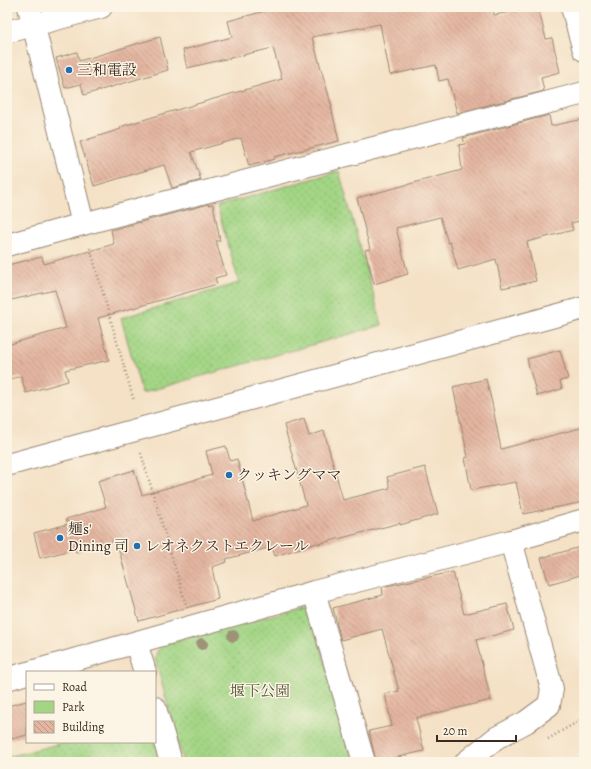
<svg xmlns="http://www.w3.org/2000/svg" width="591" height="769" font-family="Alegreya,'Noto Serif JP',serif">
<defs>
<pattern id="green-dots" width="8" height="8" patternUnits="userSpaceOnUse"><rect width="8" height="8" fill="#a3d585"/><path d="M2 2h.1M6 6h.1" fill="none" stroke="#8db772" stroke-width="1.8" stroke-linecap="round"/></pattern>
<pattern id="building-back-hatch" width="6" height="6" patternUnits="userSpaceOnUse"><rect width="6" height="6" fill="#e4b6a0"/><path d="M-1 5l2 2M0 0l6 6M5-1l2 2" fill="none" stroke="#ba9482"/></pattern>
</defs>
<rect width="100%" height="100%" fill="#fcf5e5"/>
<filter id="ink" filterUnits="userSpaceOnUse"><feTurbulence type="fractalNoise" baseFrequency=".025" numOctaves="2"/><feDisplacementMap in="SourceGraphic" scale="8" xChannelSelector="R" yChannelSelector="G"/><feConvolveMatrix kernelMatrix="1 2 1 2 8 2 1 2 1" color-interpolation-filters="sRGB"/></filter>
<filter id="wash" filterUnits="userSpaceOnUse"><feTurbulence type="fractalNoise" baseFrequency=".012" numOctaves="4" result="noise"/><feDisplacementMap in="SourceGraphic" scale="16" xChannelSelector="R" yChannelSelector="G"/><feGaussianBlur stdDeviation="0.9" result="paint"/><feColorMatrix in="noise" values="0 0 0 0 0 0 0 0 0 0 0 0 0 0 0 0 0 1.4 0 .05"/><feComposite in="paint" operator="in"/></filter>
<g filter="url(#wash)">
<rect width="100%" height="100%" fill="#f4e1c6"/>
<!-- green -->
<g fill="url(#green-dots)" stroke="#6f8052">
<polygon points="339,171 382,325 142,393 121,318 239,283 217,206"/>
<polygon points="299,608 306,609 311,613 354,762 183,762 155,658 158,650 164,644"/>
<polygon points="66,742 155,742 161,762 7,762 7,757"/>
</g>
<g id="blocks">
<!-- building -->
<g fill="url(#building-back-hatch)">
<polygon points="280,7 493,7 494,15 516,11 533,7 538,7 546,39 552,38 560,72 541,77 544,91 457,113 448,79 439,81 436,65 390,75 380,24 312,37 332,107 331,107 339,141 274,157 275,159 249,166 241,138 191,152 201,180 172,188 164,165 94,186 80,142 121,129 120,127 156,116 282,79 273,48 187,68 183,50 232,37 228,21"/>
<polygon points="160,37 168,70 84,95 81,84 65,88 56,58 77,52 79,61"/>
<polygon points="549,115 551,126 584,119 584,220 571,223 573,230 527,242 536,281 502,288 496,259 458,270 450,242 448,243 440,217 396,228 408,274 374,284 365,250 370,249 357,198 462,170 459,145 465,144 463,138"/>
<polygon points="209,204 209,205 213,204 220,241 216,241 226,275 215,278 217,284 98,318 109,360 65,370 68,381 26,393 21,376 7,380 7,345 66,328 55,290 7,301 7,265 42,257 44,264 114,244 111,230"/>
<polygon points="560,350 568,379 560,381 562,389 537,396 527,359"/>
<polygon points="486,379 492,403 501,449 584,427 584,502 523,514 516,482 471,490 465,458 468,457 453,387"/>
<polygon points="304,419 309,436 324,431 343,500 390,488 387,477 425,467 438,514 400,525 400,523 318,544 317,543 275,556 272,547 226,559 227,562 212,567 218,599 139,621 116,540 76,552 75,549 40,558 34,533 68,524 66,519 106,507 98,481 134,470 142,495 212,475 206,451 226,446 230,461 237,459 253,521 306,505 284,425"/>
<polygon points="584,546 584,574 549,584 541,558"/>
<polygon points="453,572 464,614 507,604 514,630 476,640 491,700 416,718 424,751 376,762 369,731 392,726 385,694 399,691 382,629 341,640 333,608 383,595 382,587"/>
<polygon points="27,701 27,735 7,740 7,706"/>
</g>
</g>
</g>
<g filter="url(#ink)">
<use href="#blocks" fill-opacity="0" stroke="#988672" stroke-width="1"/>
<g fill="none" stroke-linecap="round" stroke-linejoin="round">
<defs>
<g id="minor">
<polyline points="29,7 83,224"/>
<polyline points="572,7 584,50"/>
<polyline points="7,245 83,224 584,93"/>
<polyline points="314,592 364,762"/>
<polyline points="136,643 145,672"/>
<polyline points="31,672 314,592 511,541 584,520"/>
<polyline points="7,679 27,673"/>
<polyline points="155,708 171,762"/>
<polyline points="466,762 496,738 526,722 549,705 552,689 511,541"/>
</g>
<g id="tertiary">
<polyline points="7,32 101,7"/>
<polyline points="7,465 584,308"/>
</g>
</defs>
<!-- minor casing -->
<use href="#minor" stroke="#988672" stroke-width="24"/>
<!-- tertiary casing -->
<use href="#tertiary" stroke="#988672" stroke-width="24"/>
<!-- path -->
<g stroke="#988672" stroke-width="2.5" stroke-dasharray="1 3" stroke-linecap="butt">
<polyline points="90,248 134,401"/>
<polyline points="141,453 186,604"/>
<polyline points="548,739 584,718"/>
</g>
<!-- minor -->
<use href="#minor" stroke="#fff" stroke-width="22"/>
<!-- tertiary -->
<use href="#tertiary" stroke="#fff" stroke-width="22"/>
</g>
<!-- trees -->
<g fill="#9d9478">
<circle cx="233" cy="636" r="6"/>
<circle cx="202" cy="644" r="6"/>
</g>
</g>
<!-- markers -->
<g fill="#1f6fb2" stroke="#fcf5e5" stroke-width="1.5">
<circle cx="69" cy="70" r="4"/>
<circle cx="229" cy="475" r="4"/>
<circle cx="60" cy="538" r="4"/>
<circle cx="137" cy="546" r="4"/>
</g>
<g text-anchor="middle" stroke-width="3" stroke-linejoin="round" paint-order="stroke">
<!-- poi labels -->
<g font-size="15" fill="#3b2a1e" stroke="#fcf5e5" text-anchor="start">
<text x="77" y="75">三和電設</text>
<text x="237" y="480">クッキングママ</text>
<text x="68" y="534">麺s'<tspan x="68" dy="17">Dining 司</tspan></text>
<text x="145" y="551">レオネクストエクレール</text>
</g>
<!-- park labels -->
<g font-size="15" fill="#555538" stroke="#fcf5e5">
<text x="260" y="696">堰下公園</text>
</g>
</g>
<!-- margin -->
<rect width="591" height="769" fill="none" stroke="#fcf5e5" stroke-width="24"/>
<!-- legend -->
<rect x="26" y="671" width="130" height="72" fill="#fcf5e5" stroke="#afa495"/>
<rect x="34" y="684" width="20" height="6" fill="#ffffff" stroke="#afa495"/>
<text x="62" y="691" font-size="12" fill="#3b2a1e">Road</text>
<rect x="34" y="701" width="20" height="12" fill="#a3d585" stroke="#afa495"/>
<text x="62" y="711" font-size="12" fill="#3b2a1e">Park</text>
<rect x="34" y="721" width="20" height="12" fill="url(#building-back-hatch)" stroke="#afa495"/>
<text x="62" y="731" font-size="12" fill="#3b2a1e">Building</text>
<!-- scale -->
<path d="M437 735v6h79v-6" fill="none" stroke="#3b2a1e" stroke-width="2"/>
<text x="443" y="735" font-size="12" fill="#3b2a1e" stroke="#fcf5e5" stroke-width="3" paint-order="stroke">20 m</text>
</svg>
